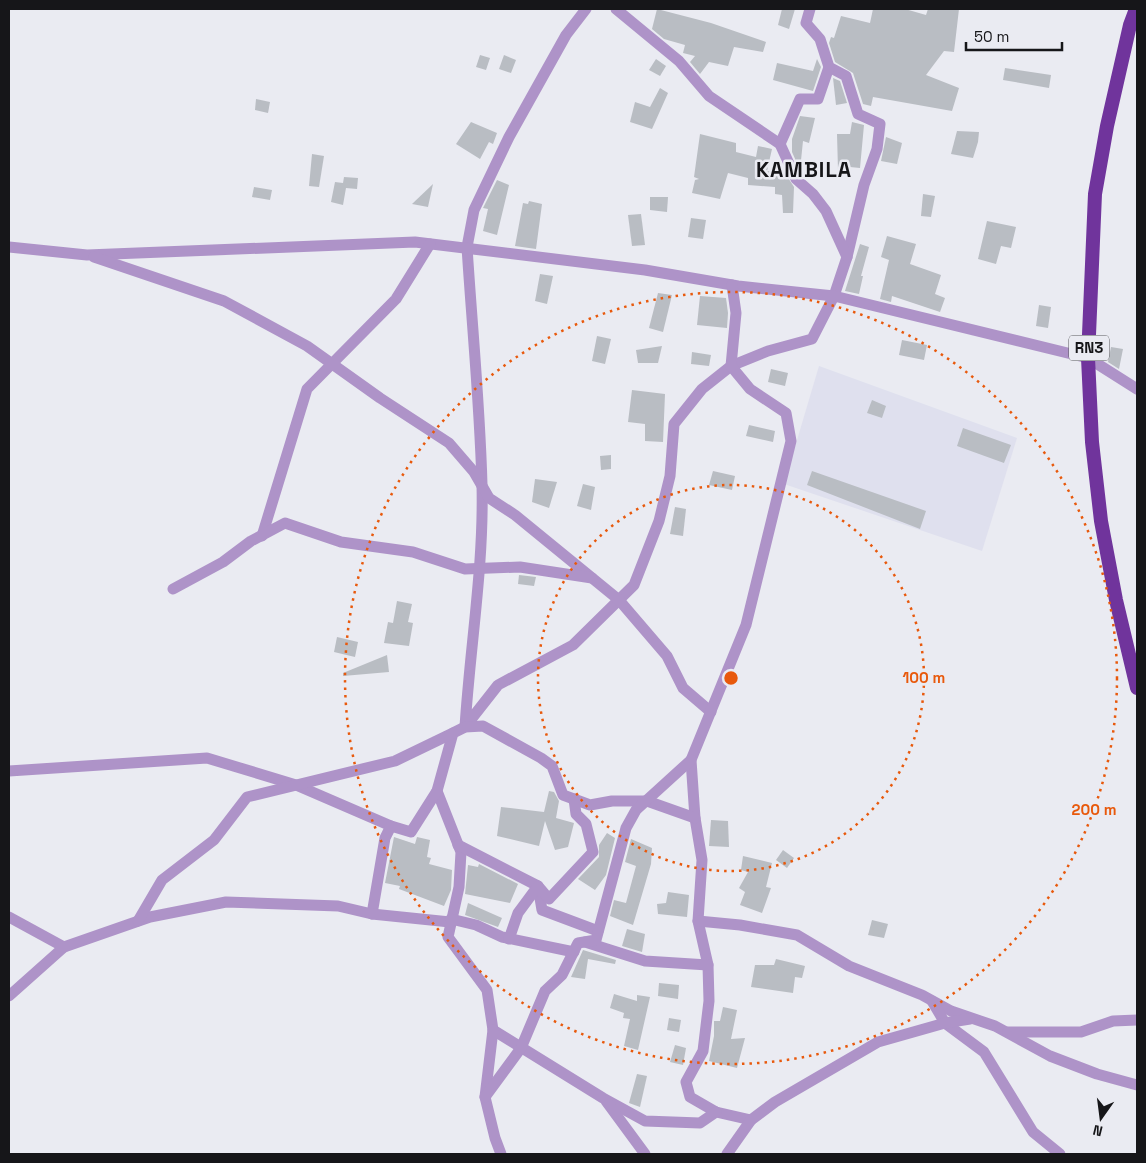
<svg xmlns="http://www.w3.org/2000/svg" width="1146" height="1163" font-family="'Space Grotesk',sans-serif">
<rect width="100%" height="100%" fill="#eaebf2"/>
<!-- built -->
<polygon fill="#dfe0ee" points="819,366 1017,438 982,551 784,484"/>
<!-- building -->
<g fill="#b9bdc3">
<polygon points="657,9 711,23 766,42 763,52 734,47 728,66 709,62 700,74 690,62 695,56 683,53 685,45 664,39 652,29"/>
<polygon points="782,9 795,9 789,29 778,25"/>
<polygon points="873,9 905,9 926,15 928,9 959,9 954,52 944,51 926,75 959,88 952,111 873,97 871,106 863,104 853,73 835,62 829,43 831,37 834,38 841,16 870,23"/>
<polygon points="480,55 490,58 486,70 476,67"/>
<polygon points="504,55 516,60 511,73 499,69"/>
<polygon points="656,59 666,66 660,76 649,70"/>
<polygon points="817,59 821,67 813,91 773,80 777,63 813,71"/>
<polygon points="1005,68 1051,75 1049,88 1003,80"/>
<polygon points="833,78 840,81 847,103 836,105"/>
<polygon points="660,88 668,93 652,129 630,122 635,102 650,107"/>
<polygon points="256,99 270,102 268,113 255,110"/>
<polygon points="800,116 815,118 809,143 803,141 800,170 792,152 792,139"/>
<polygon points="471,122 497,133 493,144 489,142 480,159 456,144"/>
<polygon points="852,122 864,125 860,168 850,167 850,169 838,170 837,134 850,134"/>
<polygon points="957,131 979,132 978,142 973,158 951,154"/>
<polygon points="700,134 736,143 736,152 756,157 758,146 772,149 767,171 785,173 794,187 793,213 783,213 782,195 775,194 775,187 748,185 748,178 728,173 720,199 692,193 695,180 699,179 694,177"/>
<polygon points="886,137 902,143 897,164 881,161"/>
<polygon points="312,154 324,156 319,187 309,186"/>
<polygon points="344,177 358,178 357,189 346,188 343,205 331,202 335,182 343,183"/>
<polygon points="497,180 509,185 497,235 483,231 488,209 483,208"/>
<polygon points="433,184 428,207 412,204"/>
<polygon points="254,187 272,190 270,200 252,197"/>
<polygon points="923,194 935,196 931,217 921,216"/>
<polygon points="650,197 668,197 667,212 650,210"/>
<polygon points="529,201 542,204 536,249 515,246 523,203 528,204"/>
<polygon points="641,214 645,245 632,246 628,215"/>
<polygon points="691,218 706,220 703,239 688,237"/>
<polygon points="987,221 1016,227 1011,248 1001,246 996,264 978,259"/>
<polygon points="887,236 916,244 910,264 941,275 935,294 945,298 940,312 892,296 891,302 880,299 889,260 881,257"/>
<polygon points="860,244 869,247 861,276 863,276 859,294 845,291"/>
<polygon points="540,274 553,276 547,304 535,301"/>
<polygon points="658,293 672,295 663,332 649,328"/>
<polygon points="700,296 726,298 728,313 727,328 697,325"/>
<polygon points="1039,305 1051,307 1048,328 1036,326"/>
<polygon points="597,336 611,339 605,364 592,361"/>
<polygon points="902,340 927,345 924,360 899,355"/>
<polygon points="662,346 658,363 638,363 636,350"/>
<polygon points="1111,347 1123,349 1119,369 1108,362"/>
<polygon points="692,352 711,355 709,366 691,364"/>
<polygon points="771,369 788,373 785,386 768,382"/>
<polygon points="632,390 665,394 663,442 645,441 645,424 628,422"/>
<polygon points="872,400 886,406 882,418 867,413"/>
<polygon points="749,425 775,431 773,442 746,436"/>
<polygon points="963,428 1011,445 1004,463 957,446"/>
<polygon points="611,455 611,469 601,470 600,456"/>
<polygon points="713,471 735,476 732,490 709,485"/>
<polygon points="812,471 926,511 920,529 807,485"/>
<polygon points="535,479 557,482 549,508 532,502"/>
<polygon points="583,484 595,487 591,510 577,506"/>
<polygon points="675,507 686,509 683,536 670,534"/>
<polygon points="519,575 536,577 534,586 518,584"/>
<polygon points="397,601 412,604 408,622 413,623 409,646 384,643 388,622 393,623"/>
<polygon points="337,637 358,642 355,657 334,652"/>
<polygon points="387,655 389,672 343,676 343,673"/>
<polygon points="549,791 554,792 559,801 556,818 574,823 568,847 555,850 545,821 539,846 497,836 501,807 544,812"/>
<polygon points="711,820 728,821 729,847 709,846"/>
<polygon points="607,833 615,838 606,875 595,890 578,879 599,857 599,845"/>
<polygon points="394,837 415,844 417,837 430,840 427,857 431,858 429,864 452,870 451,890 444,906 399,889 400,886 385,883"/>
<polygon points="631,839 652,848 651,864 633,925 610,916 614,900 626,903 636,866 625,862"/>
<polygon points="783,850 794,858 787,868 776,860"/>
<polygon points="743,856 772,863 766,887 771,888 762,913 740,905 745,892 739,888 748,872 741,870"/>
<polygon points="479,864 518,884 510,903 465,894 468,865 478,867"/>
<polygon points="668,892 689,895 687,917 658,914 657,904 666,903"/>
<polygon points="468,903 502,918 498,927 465,915"/>
<polygon points="872,920 888,924 884,938 868,935"/>
<polygon points="627,929 645,934 642,952 622,946"/>
<polygon points="583,950 616,960 615,964 588,959 585,979 571,977"/>
<polygon points="776,959 805,966 802,978 795,977 793,993 751,987 755,965 774,965"/>
<polygon points="659,983 679,985 678,999 658,996"/>
<polygon points="614,994 637,1001 637,995 650,997 638,1050 624,1046 630,1019 623,1018 624,1013 610,1008"/>
<polygon points="723,1007 737,1010 731,1039 745,1038 737,1068 709,1061 714,1036 714,1021 720,1021"/>
<polygon points="669,1018 681,1020 679,1032 667,1030"/>
<polygon points="675,1045 686,1048 683,1065 670,1062"/>
<polygon points="637,1074 647,1076 640,1107 629,1103"/>
</g>
<g fill="none" stroke-linecap="round" stroke-linejoin="round">
<!-- minor -->
<g stroke="#ae93c8" stroke-width="11">
<path d="M586,9L566,35L509,137L474,210L467,247C472,326 480,406 482,485C484,566 470,647 465,727L498,685L573,645L634,585L659,521L670,476L674,424L702,389L731,366L768,351L812,339L834,296L847,257L864,185L877,149L880,124L858,114L846,76L829,67L820,39L806,23L810,9"/>
<polyline points="616,9 679,61 709,96 780,144 796,179 813,194 826,211 847,257"/>
<polyline points="780,144 800,99 818,99 829,67"/>
<polyline points="9,247 87,255 415,242 645,270 738,286 834,296 1088,358 1137,389"/>
<polyline points="94,257 224,301 307,346 380,398 449,443 474,472 489,498 515,515 619,600 667,656 683,688 711,712"/>
<polyline points="732,285 736,313 731,366 750,389 786,413 791,441 746,625 691,760 695,818 702,860 698,921 708,965 709,1001 703,1051 686,1082 690,1097 716,1112 751,1120"/>
<polyline points="262,536 307,389 396,299 430,244"/>
<polyline points="173,589 223,562 251,541 285,523 341,542 413,552 465,569 520,567 592,578"/>
<polyline points="9,771 207,758 296,785 391,826"/>
<polyline points="437,791 461,852 459,887 448,937 487,990 493,1030 603,1098 645,1121 700,1123 716,1112"/>
<polyline points="458,845 538,886 542,910 598,931"/>
<polyline points="372,914 385,838 391,826 411,832 437,791 453,733 465,727 483,726 541,758 552,766 563,795 590,805 612,801 647,801 695,818"/>
<polyline points="9,917 64,947 150,917 226,902 338,906 372,914 450,922"/>
<polyline points="451,919 476,925 502,937 574,952"/>
<polyline points="138,921 162,880 214,840 247,797 395,761 453,733"/>
<polyline points="698,921 740,925 797,935 849,966 922,995 951,1011 995,1026 1050,1056 1097,1074 1137,1085"/>
<polyline points="509,939 518,913 538,886 549,899 593,852 586,824 576,814 574,799"/>
<polyline points="585,942 645,961 708,965"/>
<polyline points="9,996 64,947"/>
<polyline points="932,1001 945,1023 984,1052 1033,1132 1060,1154"/>
<polyline points="493,1030 485,1097 495,1138 501,1154"/>
<polyline points="1008,1032 1081,1032 1113,1021 1137,1020"/>
<polyline points="485,1097 521,1048 545,991 562,975 578,943 596,940 626,828 636,810 691,760"/>
<polyline points="606,1101 645,1154"/>
<polyline points="727,1154 751,1120 775,1102 878,1042 945,1023 970,1019"/>
</g>
<!-- trunk -->
<polyline stroke="#70349c" stroke-width="14" points="1136,9 1130,25 1107,126 1095,194 1088,358 1092,442 1101,521 1116,600 1137,688"/>
</g>
<!-- distance rings -->
<g fill="none" stroke="#e8590c" stroke-width="2.5" stroke-dasharray="2.5 5">
<circle cx="731" cy="678" r="193"/>
<circle cx="731" cy="678" r="386"/>
</g>
<g text-anchor="middle" stroke-width="5" stroke-linejoin="round" paint-order="stroke">
<!-- shield labels -->
<rect fill="#eaebf2" stroke="#56565a" stroke-width="1" x="1069" y="335.5" width="40" height="25" rx="4"/>
<g font-size="15" font-weight="bold" fill="#161619">
<text x="1089" y="353">RN3</text>
</g>
<!-- district labels -->
<g font-size="21" font-weight="bold" letter-spacing="1" fill="#161619" stroke="#eaebf2">
<text x="804" y="177">KAMBILA</text>
</g>
</g>
<circle cx="731" cy="678" r="8" fill="#e8590c" stroke="#eaebf2" stroke-width="2.5"/>
<g font-size="15" text-anchor="middle" font-weight="bold" fill="#e8590c" stroke="#eaebf2" stroke-width="5" stroke-linejoin="round" paint-order="stroke">
<text x="924" y="683">100 m</text>
<text x="1094" y="815">200 m</text>
</g>
<!-- border -->
<rect width="1146" height="1163" fill="none" stroke="#161619" stroke-width="20"/>
<!-- north arrow -->
<g transform="translate(1101 1118) rotate(194)" stroke="#eaebf2" stroke-width="4" paint-order="stroke">
<path d="M0-4L9 19L0 12L-9 19Z" fill="#161619"/>
<text y="-8" font-size="14" font-weight="bold" text-anchor="middle" fill="#161619">N</text>
</g>
<!-- scale -->
<path d="M966 42v8h96v-8" fill="none" stroke="#161619" stroke-width="2.5"/>
<text x="974" y="42" font-size="15" fill="#161619" stroke="#eaebf2" stroke-width="4" paint-order="stroke">50 m</text>
</svg>
